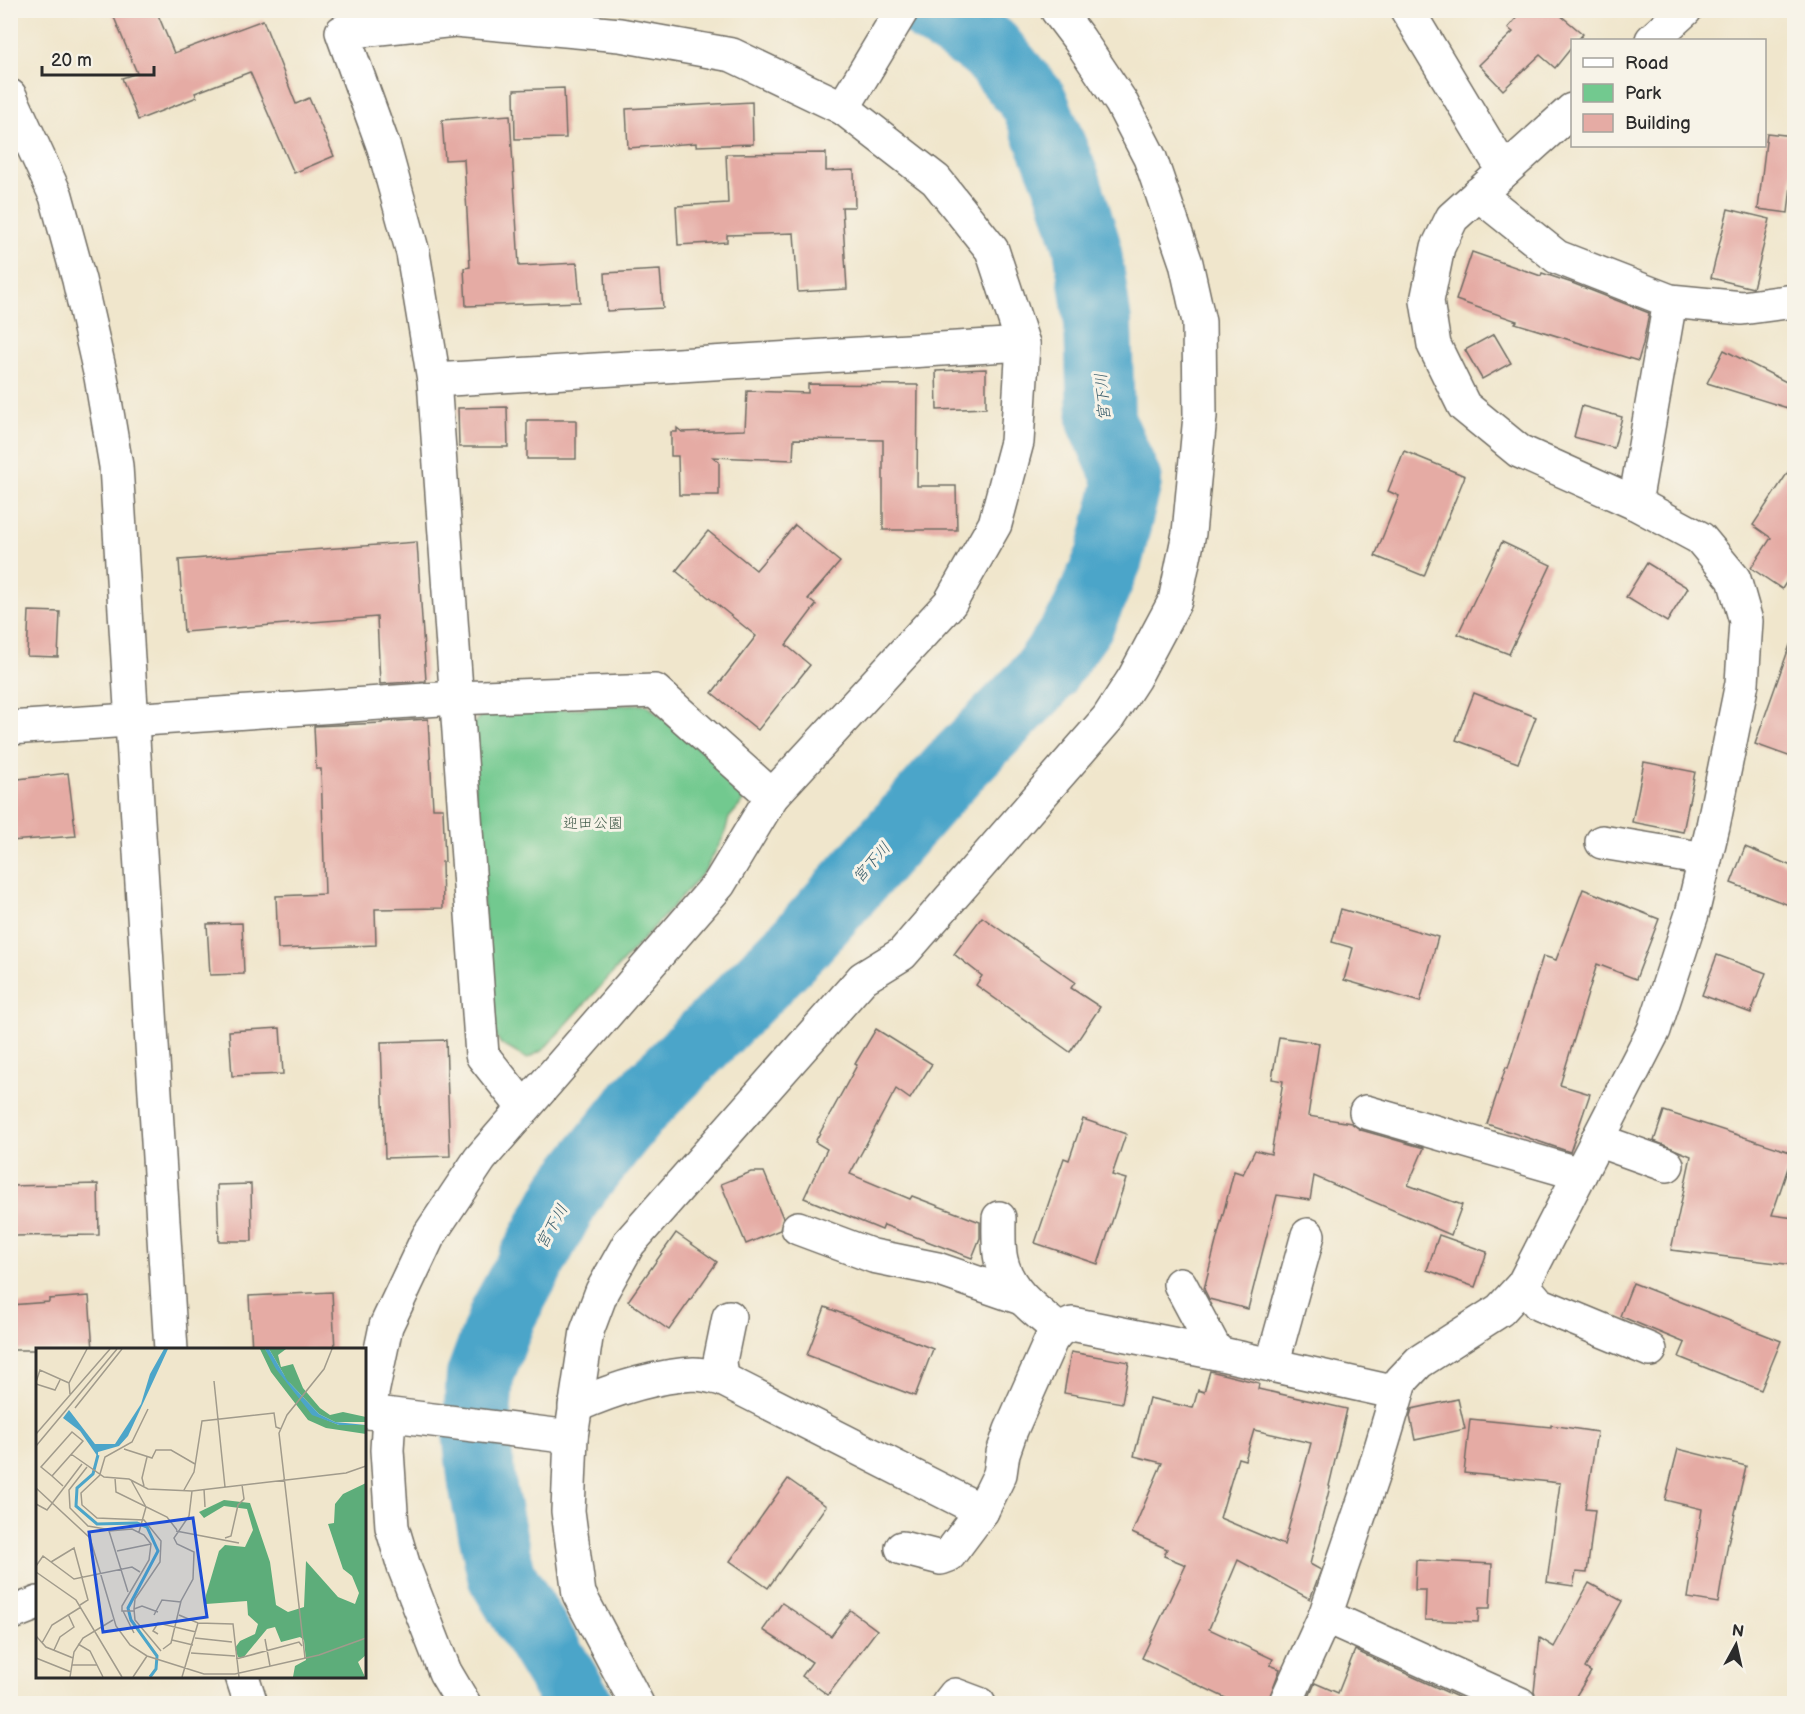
<svg xmlns="http://www.w3.org/2000/svg" width="1805" height="1714" font-family="'Balsamiq Sans','Klee One',sans-serif">
<rect width="100%" height="100%" fill="#f7f3e8"/>
<filter id="ink" filterUnits="userSpaceOnUse"><feTurbulence type="fractalNoise" baseFrequency=".0167" numOctaves="2"/><feDisplacementMap in="SourceGraphic" scale="12" xChannelSelector="R" yChannelSelector="G"/><feConvolveMatrix kernelMatrix="1 2 1 2 8 2 1 2 1" color-interpolation-filters="sRGB"/></filter>
<filter id="wash" filterUnits="userSpaceOnUse"><feTurbulence type="fractalNoise" baseFrequency=".008" numOctaves="4" result="noise"/><feDisplacementMap in="SourceGraphic" scale="24" xChannelSelector="R" yChannelSelector="G"/><feGaussianBlur stdDeviation="1.35" result="paint"/><feColorMatrix in="noise" values="0 0 0 0 0 0 0 0 0 0 0 0 0 0 0 0 0 1.4 0 .05"/><feComposite in="paint" operator="in"/></filter>
<g filter="url(#wash)">
<rect width="100%" height="100%" fill="#f0e6cc"/>
<!-- green -->
<polygon fill="#72c98f" stroke="#4e7a5d" stroke-width="1.5" points="633,704 647,705 741,784 744,794 742,803 729,818 724,836 704,872 543,1050 527,1059 501,1044 493,1032 470,729 480,716"/>
<g fill="none" stroke-linecap="round" stroke-linejoin="round">
<!-- river -->
<polyline stroke="#4ca5c9" stroke-width="68" points="579,1704 501,1575 482,1484 476,1432 480,1376 503,1314 570,1191 639,1105 800,943 956,766 1037,684 1081,622 1109,558 1128,481 1101,420 1098,323 1087,246 1068,185 1034,102 989,48 930,10"/>
</g>
<g id="blocks">
<!-- building -->
<g fill="#e5aba4" fill-rule="evenodd">
<polygon points="111,10 156,10 174,53 263,20 296,104 309,98 334,156 294,173 250,72 195,93 197,97 138,120 122,78 137,73"/>
<polygon points="1523,10 1554,10 1583,34 1578,40 1572,40 1572,47 1555,68 1540,55 1503,90 1479,65 1513,32 1508,28"/>
<polygon points="564,88 566,138 515,139 514,90"/>
<polygon points="752,102 753,144 696,146 696,143 628,148 626,109"/>
<polygon points="510,115 519,266 577,263 580,302 466,306 464,268 470,267 464,159 445,160 442,120"/>
<polygon points="1767,133 1794,136 1794,159 1788,213 1758,209"/>
<polygon points="826,153 826,171 854,170 855,207 842,207 847,289 798,292 794,233 727,235 727,242 678,245 676,206 728,203 726,154"/>
<polygon points="1728,209 1770,219 1753,288 1711,278"/>
<polygon points="1472,252 1541,276 1542,273 1572,283 1649,313 1643,344 1638,361 1515,323 1517,321 1456,300"/>
<polygon points="660,270 663,308 607,311 605,273"/>
<polygon points="1494,334 1511,363 1482,379 1465,350"/>
<polygon points="1724,350 1794,386 1794,410 1707,383"/>
<polygon points="986,369 986,408 937,410 936,371"/>
<polygon points="808,384 918,385 917,486 956,486 957,530 883,530 883,440 794,439 793,460 713,457 719,462 719,495 679,495 678,456 671,456 671,432 677,432 677,428 682,432 745,430 747,391 808,393"/>
<polygon points="1582,406 1622,417 1614,448 1574,437"/>
<polygon points="507,407 508,447 459,447 458,408"/>
<rect x="527" y="420" width="49" height="39"/>
<polygon points="1404,451 1465,476 1424,576 1375,556 1399,496 1388,491"/>
<polygon points="1794,463 1794,570 1782,589 1751,568 1771,538 1753,525"/>
<polygon points="795,525 840,562 808,599 816,605 786,645 810,665 758,730 712,693 756,636 676,571 708,531 756,570"/>
<polygon points="417,542 426,681 380,684 377,617 184,632 179,560"/>
<polygon points="1502,542 1551,565 1509,654 1458,634"/>
<polygon points="1647,563 1688,588 1667,622 1626,597"/>
<polygon points="29,611 60,612 58,657 27,656"/>
<polygon points="1790,645 1794,646 1794,758 1755,744"/>
<polygon points="1474,693 1536,717 1518,763 1456,740"/>
<polygon points="428,719 433,808 443,808 445,862 442,862 443,908 375,909 376,945 278,949 276,896 325,894 321,769 316,769 314,726 382,723 382,722"/>
<polygon points="1644,762 1695,772 1683,832 1632,822"/>
<polygon points="68,773 76,836 10,841 10,780"/>
<polygon points="1745,847 1794,867 1794,907 1731,883"/>
<polygon points="1583,889 1659,919 1636,979 1597,964 1560,1085 1590,1094 1570,1152 1487,1124 1506,1067 1508,1068 1543,956 1556,960"/>
<polygon points="1341,909 1438,937 1420,1002 1344,980 1353,948 1332,942"/>
<polygon points="982,917 1075,982 1071,988 1100,1007 1070,1052 976,985 982,976 954,954"/>
<polygon points="242,923 244,974 210,975 207,924"/>
<polygon points="1717,955 1766,973 1751,1013 1702,995"/>
<polygon points="280,1028 283,1074 232,1076 229,1031"/>
<polygon points="876,1029 932,1064 910,1099 896,1089 850,1174 910,1199 912,1196 980,1222 980,1238 972,1258 884,1225 882,1230 804,1198 827,1149 815,1142 857,1065 855,1064"/>
<polygon points="1279,1037 1319,1043 1308,1116 1351,1123 1361,1130 1424,1148 1408,1185 1462,1205 1451,1235 1314,1176 1310,1200 1277,1195 1248,1309 1209,1299 1204,1289 1234,1171 1243,1174 1255,1150 1271,1154 1283,1081 1272,1079"/>
<polygon points="446,1040 450,1156 385,1158 381,1042"/>
<polygon points="1664,1111 1793,1153 1772,1215 1794,1218 1794,1265 1671,1250 1691,1156 1654,1141"/>
<polygon points="1083,1119 1126,1134 1112,1175 1126,1179 1098,1264 1035,1243 1064,1158 1069,1160"/>
<polygon points="751,1172 764,1172 783,1218 780,1230 746,1244 721,1184"/>
<polygon points="98,1184 99,1235 10,1236 10,1186"/>
<polygon points="251,1184 252,1241 219,1241 217,1185"/>
<polygon points="676,1233 717,1262 669,1330 628,1301"/>
<polygon points="1439,1235 1487,1252 1475,1287 1427,1270"/>
<polygon points="1633,1283 1781,1341 1761,1390 1679,1357 1685,1343 1620,1316"/>
<polygon points="332,1292 335,1350 252,1350 249,1296"/>
<polygon points="89,1296 93,1350 10,1350 10,1305 49,1302 49,1299"/>
<polygon points="825,1307 933,1349 915,1396 807,1355"/>
<polygon points="1071,1352 1129,1362 1122,1403 1064,1393"/>
<path d="M1210,1371L1259,1383L1258,1389L1347,1409L1329,1486L1330,1487L1310,1564L1321,1570L1310,1599L1238,1560L1209,1629L1273,1659L1270,1665L1280,1669L1267,1704H1238L1142,1658L1186,1565L1164,1556L1167,1549L1132,1533L1162,1463L1134,1456L1149,1398L1193,1408L1198,1390L1204,1392ZM1254,1430L1311,1443L1284,1545L1220,1518L1238,1458L1245,1460Z"/>
<polygon points="1458,1399 1465,1429 1415,1440 1410,1416 1412,1409"/>
<polygon points="1470,1419 1551,1427 1551,1425 1597,1432 1585,1509 1595,1510 1587,1573 1576,1572 1573,1586 1547,1582 1560,1483 1464,1473"/>
<polygon points="1678,1449 1746,1466 1728,1543 1718,1603 1688,1598 1702,1509 1665,1500"/>
<polygon points="788,1479 826,1506 768,1588 730,1561"/>
<polygon points="1416,1560 1492,1564 1490,1608 1479,1608 1478,1622 1425,1620 1426,1590 1415,1590"/>
<polygon points="1589,1583 1622,1601 1585,1668 1591,1672 1571,1704 1539,1704 1534,1692 1540,1638 1554,1647"/>
<polygon points="782,1603 831,1636 850,1610 877,1630 828,1695 802,1676 812,1662 763,1630"/>
<polygon points="1355,1650 1363,1654 1473,1704 1306,1704 1315,1683 1338,1693"/>
</g>
</g>
</g>
<g filter="url(#ink)">
<use href="#blocks" fill-opacity="0" stroke="#706c63" stroke-width="1.5"/>
<g fill="none" stroke-linecap="round" stroke-linejoin="round">
<defs>
<g id="minor">
<polyline points="1407,10 1504,171"/>
<polyline points="1652,40 1685,10"/>
<polyline points="843,108 902,10"/>
<polyline points="1478,194 1557,257 1670,301 1742,308 1794,301"/>
<polyline points="434,380 1023,344"/>
<polyline points="1635,503 1670,301"/>
<polyline points="10,728 455,698 655,691 772,796"/>
<polyline points="1602,842 1705,859"/>
<polyline points="524,1108 482,1055 434,380 413,253 384,148 342,32 455,20 620,35 732,55 843,108 936,180 992,250 1023,344 1017,442 995,524 950,603 772,796 719,884 480,1159 428,1237 386,1326 368,1412 571,1437"/>
<polyline points="1366,1112 1580,1174"/>
<polyline points="1597,1140 1667,1165"/>
<path d="M999,1218C999,1231 998,1247 1001,1260C1008,1292 1035,1310 1059,1330"/>
<polyline points="798,1228 873,1256 937,1269 1021,1298"/>
<polyline points="1180,1284 1217,1353"/>
<polyline points="1523,1285 1539,1304 1650,1350"/>
<polyline points="1272,1365 1308,1235"/>
<polyline points="722,1379 720,1361 729,1317"/>
<path d="M575,1406C612,1390 653,1376 694,1374C703,1374 713,1377 722,1379L982,1511"/>
<polyline points="389,1415 387,1450 392,1527 404,1567 445,1672 464,1704"/>
<polyline points="902,1548 941,1558 949,1555 982,1511 1000,1474 1003,1453 1011,1430 1051,1340 1059,1330 1072,1324 1217,1353 1397,1393"/>
<polyline points="10,1614 38,1603"/>
<polyline points="1325,1616 1520,1704"/>
<polyline points="637,1704 579,1594 568,1511 571,1437 587,1331 602,1291 629,1243 863,978 902,954 1108,718 1134,678 1175,601 1189,533 1200,416 1199,322 1186,263 1150,158 1121,102 1079,39 1057,10"/>
<polyline points="948,1704 955,1695 979,1704"/>
<polyline points="1285,1704 1325,1616 1375,1468 1401,1381 1419,1362 1500,1310 1523,1285 1654,1030 1692,914 1713,826 1742,683 1746,621 1734,579 1700,538 1635,503 1519,451 1464,406 1434,345 1427,301 1438,247 1452,218 1572,110"/>
</g>
<g id="tertiary">
<polyline points="10,96 56,196 79,280 101,377 116,466 171,1350"/>
<polyline points="242,1676 251,1704"/>
</g>
</defs>
<!-- minor casing -->
<use href="#minor" stroke="#706c63" stroke-width="36"/>
<!-- tertiary casing -->
<use href="#tertiary" stroke="#706c63" stroke-width="36"/>
<!-- minor -->
<use href="#minor" stroke="#fff" stroke-width="33"/>
<!-- tertiary -->
<use href="#tertiary" stroke="#fff" stroke-width="33"/>
</g>
</g>
<g text-anchor="middle" stroke-width="6" stroke-linejoin="round" paint-order="stroke">
<!-- park labels -->
<g font-size="15" fill="#405a49" stroke="#f7f3e8">
<text x="593" y="828">迎田公園</text>
</g>
<!-- water labels -->
<g font-size="16" font-style="italic" fill="#385c6a" stroke="#f7f3e8">
<text transform="translate(1102 397) rotate(-95)" y="6">宮下川</text>
<text transform="translate(871 862) rotate(-49)" y="6">宮下川</text>
<text transform="translate(551 1226) rotate(-61)" y="6">宮下川</text>
</g>
</g>
<!-- overview -->
<g transform="translate(36 1348)">
<rect width="330" height="330" fill="#f0e6cc"/>
<path d="M224,1H229L276,66L303,77H330V86L290,80L272,72L235,24ZM233,1H250L242,7L245,19L257,16L267,40L284,60L294,67L307,64L330,69V74H299L283,66L251,32ZM330,135V307L322,314L329,329H257L259,318L270,312L268,292L264,289L245,294L239,279L231,281L207,310L202,309L199,300L204,293L219,286L222,276L212,267L211,253L170,256V247L183,203L189,197L209,199L217,182L211,161L188,158L168,170L163,164L188,152L214,155L234,214L240,257L252,264L268,259L270,213L302,249L319,256L323,245L316,228L307,221L292,176L298,175L299,156L307,146Z" fill="#5dad7a"/>
<path d="M128,1H132L92,88L83,98L62,104V109L44,83L27,70L33,62L59,96H79L105,56L114,26ZM229,1H233L251,32L283,66L299,74L330,77H303L276,67L240,21Z" fill="#4ca5c9"/>
<path fill="none" stroke="#4ca5c9" stroke-width="3" d="M62,107L57,126L41,140L40,158L61,176L101,175L111,179L122,203L92,260L95,272L121,308L120,321L114,329"/>
<path fill="none" stroke="#a19b8c" stroke-width="1.5" d="M178,33L189,139M0,34L4,22L33,35M0,36L19,42L24,32M34,46L33,35L51,1M39,60L86,1M0,86L74,1M0,98L81,1M88,101L116,110L120,102H135L159,116M35,106L68,129L93,131L112,141L156,143L310,125L330,118M51,119L33,142L34,160L52,178L75,182M64,126L69,109L96,94L112,61M64,127L45,145L46,157L61,170L108,172L125,193L124,214L99,251L98,261L99,272L125,303M16,128L47,93L36,84L5,119L16,128L27,138M79,130L80,144L131,169L141,182M95,132L110,159L103,184M108,138L106,130L111,109M0,140L54,190L80,278L94,297L111,308L168,326H199L283,307L330,290M168,141L169,159M148,142L158,124L166,73L238,65L240,79L245,81M0,156L11,162L46,116M140,183L203,195M189,190L195,188L202,157L208,151L206,137M81,203L115,196M15,214L38,200L52,252L44,257M0,218L7,208L38,231L96,219L104,224M0,224L40,252L86,329M92,244L73,183L96,181L108,187L115,196L113,212L86,258V263H98M98,261L106,258L122,264M87,263L98,285M118,267L126,252L145,254M143,267L162,275L197,276L203,329M122,286L117,283L122,275L160,284M0,288L10,299L37,310M159,290L196,294M229,291L234,318M136,292L157,297M6,295L16,277L45,259M42,296L54,303L67,329M127,301L135,295L145,253L157,231L158,204L141,196L138,190L153,168L156,143M18,302L24,289L38,279L32,266M155,305L199,308M0,310L35,324M269,310L243,85L251,67L288,21L296,1M200,311L263,294L266,298M36,317H61M34,329L38,304L47,290L77,272M97,329L111,308M146,329L162,275"/>
<path fill="#1d4ed8" fill-opacity="0.15" stroke="#1d4ed8" stroke-width="3" d="M157,170L171,269L67,284L53,184Z"/>
<rect width="330" height="330" fill="none" stroke="#2b2b2b" stroke-width="3"/>
</g>
<!-- margin -->
<rect width="1805" height="1714" fill="none" stroke="#f7f3e8" stroke-width="36"/>
<!-- legend -->
<rect x="1571" y="39" width="195" height="108" fill="#f7f3e8" stroke="#a5a39c" stroke-width="1.5"/>
<rect x="1583" y="58" width="30" height="9" fill="#ffffff" stroke="#a5a39c" stroke-width="1.5"/>
<text x="1625" y="69" font-size="18" fill="#2b2b2b">Road</text>
<rect x="1583" y="84" width="30" height="18" fill="#72c98f" stroke="#a5a39c" stroke-width="1.5"/>
<text x="1625" y="99" font-size="18" fill="#2b2b2b">Park</text>
<rect x="1583" y="114" width="30" height="18" fill="#e5aba4" stroke="#a5a39c" stroke-width="1.5"/>
<text x="1625" y="129" font-size="18" fill="#2b2b2b">Building</text>
<!-- north arrow -->
<g transform="translate(1736 1645) rotate(8)" stroke="#f7f3e8" stroke-width="4.5" paint-order="stroke">
<path d="M0-4.5L10 22L0 15L-10 22Z" fill="#2b2b2b"/>
<text y="-9" font-size="16" font-weight="bold" text-anchor="middle" fill="#2b2b2b">N</text>
</g>
<!-- scale -->
<path d="M42 66v9h112v-9" fill="none" stroke="#2b2b2b" stroke-width="3"/>
<text x="51" y="66" font-size="18" fill="#2b2b2b" stroke="#f7f3e8" stroke-width="4.5" paint-order="stroke">20 m</text>
</svg>
